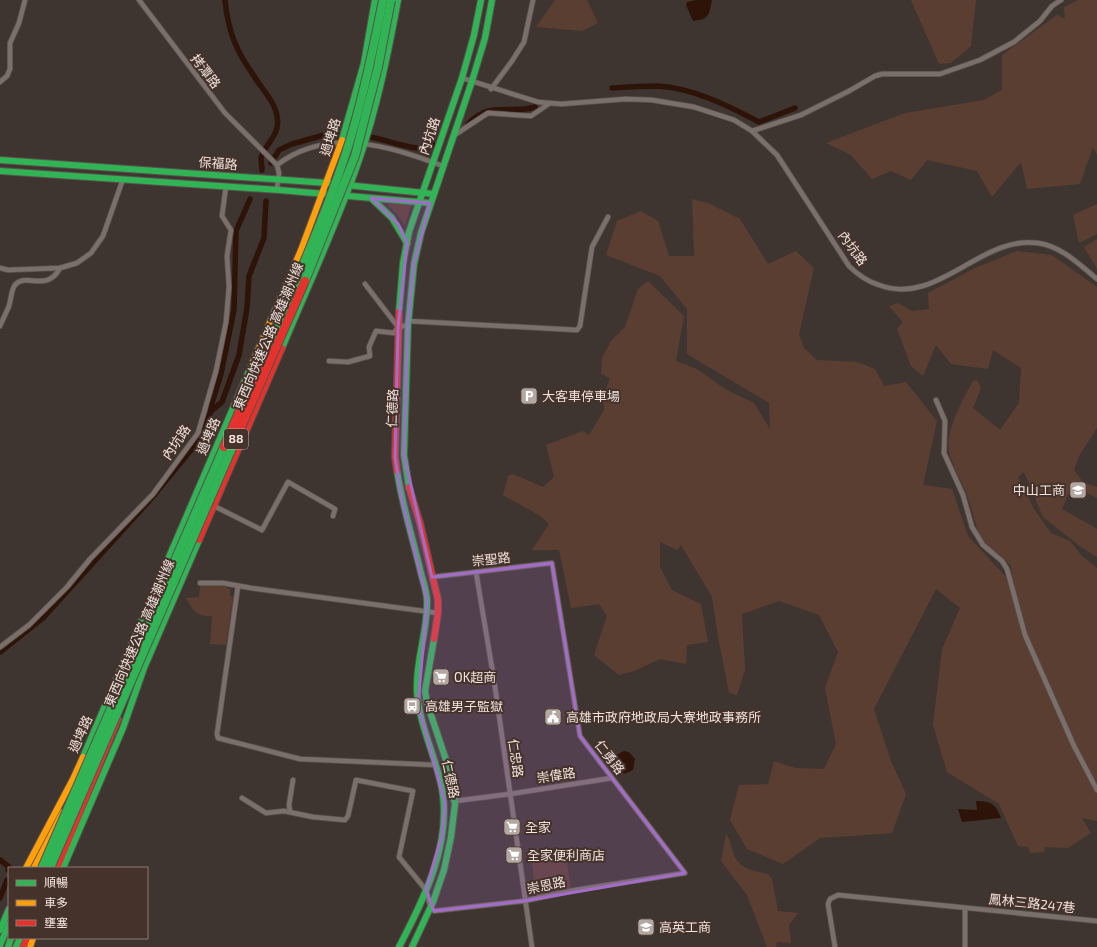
<svg xmlns="http://www.w3.org/2000/svg" width="1097" height="947" font-family="'Exo 2','Noto Sans TC',sans-serif">
<rect width="100%" height="100%" fill="#3f3530"/>
<!-- green -->
<g fill="#5b3e32">
<polygon points="555,0 587,0 598,23 582,31 536,27"/>
<polygon points="911,0 976,0 971,46 951,63 939,64"/>
<polygon points="1078,0 1097,0 1097,155 1093,147 1080,184 1027,189 1021,162 992,197 977,171 927,160 911,180 891,171 872,179 851,155 826,143 905,113 984,100 1002,90 1002,55 1057,15 1065,19 1064,7"/>
<path d="M692,199L708,203L740,219L768,264L796,251L814,268L799,334L804,348L817,360L857,362L875,369L884,386L906,382L937,421L923,485L952,489L968,536L1006,577L1014,602L1011,566L999,554L984,547C977,533 975,519 970,504C965,487 955,472 950,455C943,434 963,399 973,381L977,380L981,388L973,408L1000,430L1019,403L1021,368L993,350L988,369L951,364L936,345L923,376L911,366L897,329L903,322L889,306L898,303L912,311L929,309L928,293L975,268L1017,251L1052,255L1097,287V428L1079,456L1074,470L1083,482L1097,487V498L1072,486L1062,509L1097,529V557L1081,547L1043,517L1024,472L1018,477L1034,509L1051,533L1070,541L1082,556L1097,568V821L1082,818L1091,833L1068,848L1045,847L1044,852L1030,853L1028,847L1018,846L999,804L947,772L933,725L942,649L960,608L936,589L874,709L891,761L906,794L892,833L820,838L783,864L747,849L730,820L739,785L768,784L774,761L795,768L824,769L836,744L825,688L838,652L819,615L779,601L742,614L745,670L737,695L729,693L718,637L712,597L681,545L677,550L660,542V567L672,590L701,604L708,642L687,645L686,664L660,659L634,671L619,675L594,655L607,616L599,604L571,608L559,550H532L549,524L539,515L503,495L508,476L513,474L543,487L554,477L546,445L583,431L589,435L604,410L603,399L610,378L601,374L602,358L611,341L625,327L638,289L648,281L684,316L676,361L697,369L725,389L754,403L770,429L769,403L687,354V309L660,276L606,255L617,221L641,211L658,221L669,256H694Z"/>
<polygon points="387,204 411,205 405,226 397,214"/>
<polygon points="1097,204 1097,234 1079,243 1073,215"/>
<polygon points="1097,239 1097,269 1084,247"/>
<path d="M221,585L230,589V596L233,597L226,645L210,644L212,616C196,617 193,610 186,598L199,597L200,586Z"/>
<path d="M726,834C731,840 731,848 734,855C739,869 755,871 768,874L772,879L778,911L798,913L789,925L791,943L777,942L776,947H767L747,895L721,861Z"/>
<polygon points="565,850 571,890 536,897 531,855"/>
</g>
<!-- water -->
<g fill="#2e1308">
<path d="M696,0H712C709,16 709,19 693,21L686,5L687,2Z"/>
<polygon points="624,751 629,752 635,759 633,770 624,774 615,760 616,755"/>
<path d="M976,801C991,801 996,804 1001,818L962,822L958,809L977,810Z"/>
</g>
<g fill="none" stroke-linecap="round" stroke-linejoin="round">
<!-- canal -->
<g stroke="#2e1308" stroke-width="5.5">
<path d="M225,0C228,31 236,51 254,76C261,88 275,102 277,116C281,136 265,143 261,158C261,161 262,166 262,170"/>
<path d="M612,88C627,87 643,86 658,86C693,88 729,106 759,122L795,108"/>
<path d="M468,124C491,100 508,115 535,107"/>
<path d="M363,136C380,136 422,156 433,145"/>
<polyline points="271,163 279,150 292,144 324,135 346,136"/>
<polyline points="211,411 222,402 239,355 247,308 249,276 264,238 266,201"/>
<polyline points="0,652 44,617 150,500 201,438 211,411 211,406 221,374 234,310 236,231 250,199"/>
<polyline points="0,860 9,867 8,870"/>
<polyline points="0,898 7,880"/>
</g>
<defs>
<g id="street">
<polyline points="139,0 225,113 277,165 279,173 277,189"/>
<path d="M462,78L538,102L561,104L626,99L652,100L694,107L734,120L752,131L777,155L849,266C858,275 866,281 879,285C938,307 980,235 1038,243C1061,246 1080,265 1097,279"/>
<polyline points="0,82 7,76 10,69 10,43 19,23 25,0"/>
<polyline points="491,89 512,61 524,42 533,0"/>
<polyline points="752,131 801,115 849,91 875,76 882,74 940,74 980,60 1014,42 1040,21 1052,6 1061,0"/>
<polyline points="453,136 488,113 531,116 550,103"/>
<path d="M277,165C328,126 389,146 443,166"/>
<polyline points="0,268 8,270 60,268 77,263 91,253 103,236 123,179"/>
<polyline points="365,284 398,327 408,325"/>
<polyline points="408,321 577,330 580,326 592,247 608,217"/>
<path d="M0,326C3,319 6,313 9,306C11,300 11,290 15,285C26,272 47,293 60,268"/>
<polyline points="329,361 348,362 370,356 369,347 376,331 394,333 398,327"/>
<polyline points="936,400 945,421 944,453 963,495 972,527 983,545 1002,561 1007,569 1025,635 1074,746 1097,790"/>
<polyline points="214,506 262,530 288,482 335,509 333,516"/>
<polyline points="476,572 494,680 532,947"/>
<polyline points="200,583 223,583 251,588 438,613"/>
<polyline points="238,586 217,734 218,738 300,759 436,765"/>
<polyline points="0,647 29,625 67,587 90,559 153,494 198,433 216,371 226,322 229,287 227,256 231,230 222,216 226,186"/>
<polyline points="242,798 266,813 284,811 313,817 345,820 348,816 356,780 413,791 399,857 426,890 431,909 434,911 524,901 576,890 685,873 580,736 552,563 432,577"/>
<polyline points="455,801 510,794 612,778"/>
<polyline points="290,811 289,805 293,780"/>
<polyline points="835,947 828,904 830,899 838,895 1097,921"/>
<polyline points="965,947 965,908"/>
</g>
<g id="fast">
<polyline points="342,140 364,63 375,0"/>
<polyline points="0,160 327,183 434,194"/>
<polyline points="0,171 279,190 430,203"/>
<polyline points="371,198 392,218 407,243"/>
<polyline points="399,312 403,263 409,232 462,78 474,35 481,0"/>
<path d="M282,348C308,286 337,224 359,160C377,108 388,54 398,0"/>
<path d="M397,471C402,504 412,536 420,569C422,579 427,591 427,601C428,631 415,662 417,692C419,722 433,751 440,780C455,838 425,897 399,947"/>
<polyline points="409,487 404,455 408,325 414,264 421,233 472,81 485,38 492,0"/>
<polyline points="83,757 252,364"/>
<polyline points="63,868 123,728 144,668 199,540"/>
<polyline points="0,930 9,909"/>
<polyline points="0,945 9,924"/>
<polyline points="8,947 11,938"/>
<polyline points="16,947 20,938"/>
<polyline points="412,947 433,902 444,870 451,837 455,804 447,763 427,703 425,691 434,639"/>
</g>
<g id="slow">
<polyline points="252,364 301,250 342,140"/>
<polyline points="26,868 73,779 83,757"/>
<polyline points="34,868 63,812"/>
<polyline points="30,947 33,938"/>
</g>
<g id="jam">
<polyline points="397,471 395,457 399,312"/>
<polyline points="409,487 420,523 438,600 438,613 434,639"/>
<polyline points="199,540 282,348"/>
<polyline points="57,868 118,719"/>
<polyline points="23,947 27,938"/>
</g>
</defs>
<!-- street casing -->
<use href="#street" stroke="#5a524e" stroke-width="6"/>
<!-- fast casing -->
<use href="#fast" stroke="#5a524e" stroke-width="8"/>
<!-- slow casing -->
<use href="#slow" stroke="#5a524e" stroke-width="8"/>
<!-- jam casing -->
<use href="#jam" stroke="#5a524e" stroke-width="8"/>
<!-- street -->
<use href="#street" stroke="#7a6f6a" stroke-width="4.5"/>
<!-- fast -->
<use href="#fast" stroke="#30b455" stroke-width="6"/>
<!-- slow -->
<use href="#slow" stroke="#ff9f0a" stroke-width="6"/>
<!-- jam -->
<use href="#jam" stroke="#e5322d" stroke-width="6"/>
<defs>
<g id="fast-bridge">
<polyline points="305,281 355,156 378,67 391,0"/>
<path d="M268,345C296,282 324,219 346,153C362,104 373,51 383,0"/>
<polyline points="42,868 224,447"/>
<polyline points="50,868 239,432"/>
</g>
<g id="jam-bridge">
<polyline points="239,432 305,281"/>
<polyline points="224,447 268,345"/>
</g>
</defs>
<!-- fast-bridge casing -->
<use href="#fast-bridge" stroke="#5a524e" stroke-width="10" stroke-linecap="butt"/>
<!-- jam-bridge casing -->
<use href="#jam-bridge" stroke="#5a524e" stroke-width="10" stroke-linecap="butt"/>
<!-- fast-bridge -->
<use href="#fast-bridge" stroke="#30b455" stroke-width="8"/>
<!-- jam-bridge -->
<use href="#jam-bridge" stroke="#e5322d" stroke-width="8"/>
</g>
<!-- marked area -->
<path fill="#a46cca" fill-opacity="0.2" stroke="#a46cca" stroke-width="3" stroke-linejoin="round" d="M371,198L430,203L414,264L408,325L404,455L432,577L552,563L580,736L685,873L524,901L434,911L426,890L442,835L445,803L418,705L427,601L401,497L395,457L398,327L407,243L398,224Z"/>
<!-- icons -->
<defs>
<symbol id="parking-square" viewBox="-11 -11 22 22"><rect x="-9" y="-9" width="18" height="18" rx="4" fill="#b3a7a2" stroke="#45322a"/><path d="M-3.5-5.5H1a3.5 3.5 0 0 1 0 7H-1V5.5H-3.5ZM-1-3.4V-.6H.8a1.4 1.4 0 0 0 0-2.8Z" fill="#fff"/></symbol>
<symbol id="school-square" viewBox="-11 -11 22 22"><rect x="-9" y="-9" width="18" height="18" rx="4" fill="#b3a7a2" stroke="#45322a"/><path d="M0-5L7-2L0 1L-7-2ZM-4 1L0 2.5L4 1V4Q0 6-4 4Z" fill="#fff"/></symbol>
<symbol id="supermarket-square" viewBox="-11 -11 22 22"><rect x="-9" y="-9" width="18" height="18" rx="4" fill="#b3a7a2" stroke="#45322a"/><path d="M-6-5.5h2.5l.6 2H6L4.5 2H-2.5L-4.4-4H-6ZM-1.5 3.2a1.3 1.3 0 1 0 .1 0ZM3 3.2a1.3 1.3 0 1 0 .1 0Z" fill="#fff"/></symbol>
<symbol id="bus-square" viewBox="-11 -11 22 22"><rect x="-9" y="-9" width="18" height="18" rx="4" fill="#b3a7a2" stroke="#45322a"/><path d="M-5-6H5V4H4V6H2V4H-2V6H-4V4H-5ZM-3.5-4V0h7V-4ZM-3.5 1.2v1.5H-2V1.2ZM2 1.2v1.5H3.5V1.2Z" fill="#fff"/></symbol>
<symbol id="civic-square" viewBox="-11 -11 22 22"><rect x="-9" y="-9" width="18" height="18" rx="4" fill="#b3a7a2" stroke="#45322a"/><path d="M-.6-6.5H3V-4.5H.6V-3L4-1V1h2V6H-6V1h2V-1L-.6-3ZM-1.2 2.5V6h2.4V2.5Z" fill="#fff"/></symbol>
</defs>
<g fill-rule="evenodd">
<use href="#parking-square" x="519" y="386" width="20" height="20"/>
<use href="#school-square" x="1068" y="480" width="20" height="20"/>
<use href="#supermarket-square" x="431" y="667" width="20" height="20"/>
<use href="#bus-square" x="402" y="696" width="20" height="20"/>
<use href="#civic-square" x="543" y="707" width="20" height="20"/>
<use href="#supermarket-square" x="502" y="817" width="20" height="20"/>
<use href="#supermarket-square" x="504" y="845" width="20" height="20"/>
<use href="#school-square" x="636" y="917" width="20" height="20"/>
</g>
<g text-anchor="middle" stroke-width="4" stroke-linejoin="round" paint-order="stroke">
<!-- shield labels -->
<rect fill="#45322a" stroke="#bdafa9" stroke-width="1" x="224" y="429" width="24" height="20" rx="3"/>
<g font-size="12" font-weight="bold" fill="#f1e4df">
<text x="236" y="443">88</text>
</g>
<!-- street labels -->
<g font-size="13" fill="#f1e4df" stroke="#45322a">
<text transform="translate(206 71) rotate(53)" y="5">拷潭路</text>
<text transform="translate(429 136) rotate(-71)" y="5">內坑路</text>
<text transform="translate(330 137) rotate(-73)" y="5">過埤路</text>
<text transform="translate(218 163) rotate(4)" y="5">保福路</text>
<text transform="translate(853 248) rotate(54)" y="5">內坑路</text>
<text transform="translate(268 336) rotate(-67)" y="5">東西向快速公路 高雄潮州線</text>
<text transform="translate(392 408) rotate(-88)" y="5">仁德路</text>
<text transform="translate(208 436) rotate(-67)" y="5">過埤路</text>
<text transform="translate(176 442) rotate(-56)" y="5">內坑路</text>
<text transform="translate(491 559) rotate(-6)" y="5">崇聖路</text>
<text transform="translate(139 633) rotate(-67)" y="5">東西向快速公路 高雄潮州線</text>
<text transform="translate(80 734) rotate(-66)" y="5">過埤路</text>
<text transform="translate(610 757) rotate(52)" y="5">仁勇路</text>
<text transform="translate(516 758) rotate(82)" y="5">仁忠路</text>
<text transform="translate(556 775) rotate(-9)" y="5">崇偉路</text>
<text transform="translate(451 779) rotate(78)" y="5">仁德路</text>
<text transform="translate(546 885) rotate(-12)" y="5">崇恩路</text>
<text transform="translate(1032 903) rotate(6)" y="5">鳳林三路247巷</text>
</g>
<!-- poi labels -->
<g font-size="13" fill="#f1e4df" stroke="#45322a" text-anchor="start">
<text x="542" y="401">大客車停車場</text>
<text x="1065" y="495" text-anchor="end">中山工商</text>
<text x="454" y="682">OK超商</text>
<text x="425" y="711">高雄男子監獄</text>
<text x="566" y="722">高雄市政府地政局大寮地政事務所</text>
<text x="525" y="832">全家</text>
<text x="527" y="860">全家便利商店</text>
<text x="659" y="932">高英工商</text>
</g>
</g>
<!-- legend -->
<rect x="8" y="867" width="140" height="72" fill="#45322a" stroke="#8a7972"/>
<rect x="16" y="880" width="20" height="6" fill="#30b455" stroke="#8a7972"/>
<text x="44" y="887" font-size="12" fill="#f1e4df">順暢</text>
<rect x="16" y="900" width="20" height="6" fill="#ff9f0a" stroke="#8a7972"/>
<text x="44" y="907" font-size="12" fill="#f1e4df">車多</text>
<rect x="16" y="920" width="20" height="6" fill="#e5322d" stroke="#8a7972"/>
<text x="44" y="927" font-size="12" fill="#f1e4df">壅塞</text>
</svg>
